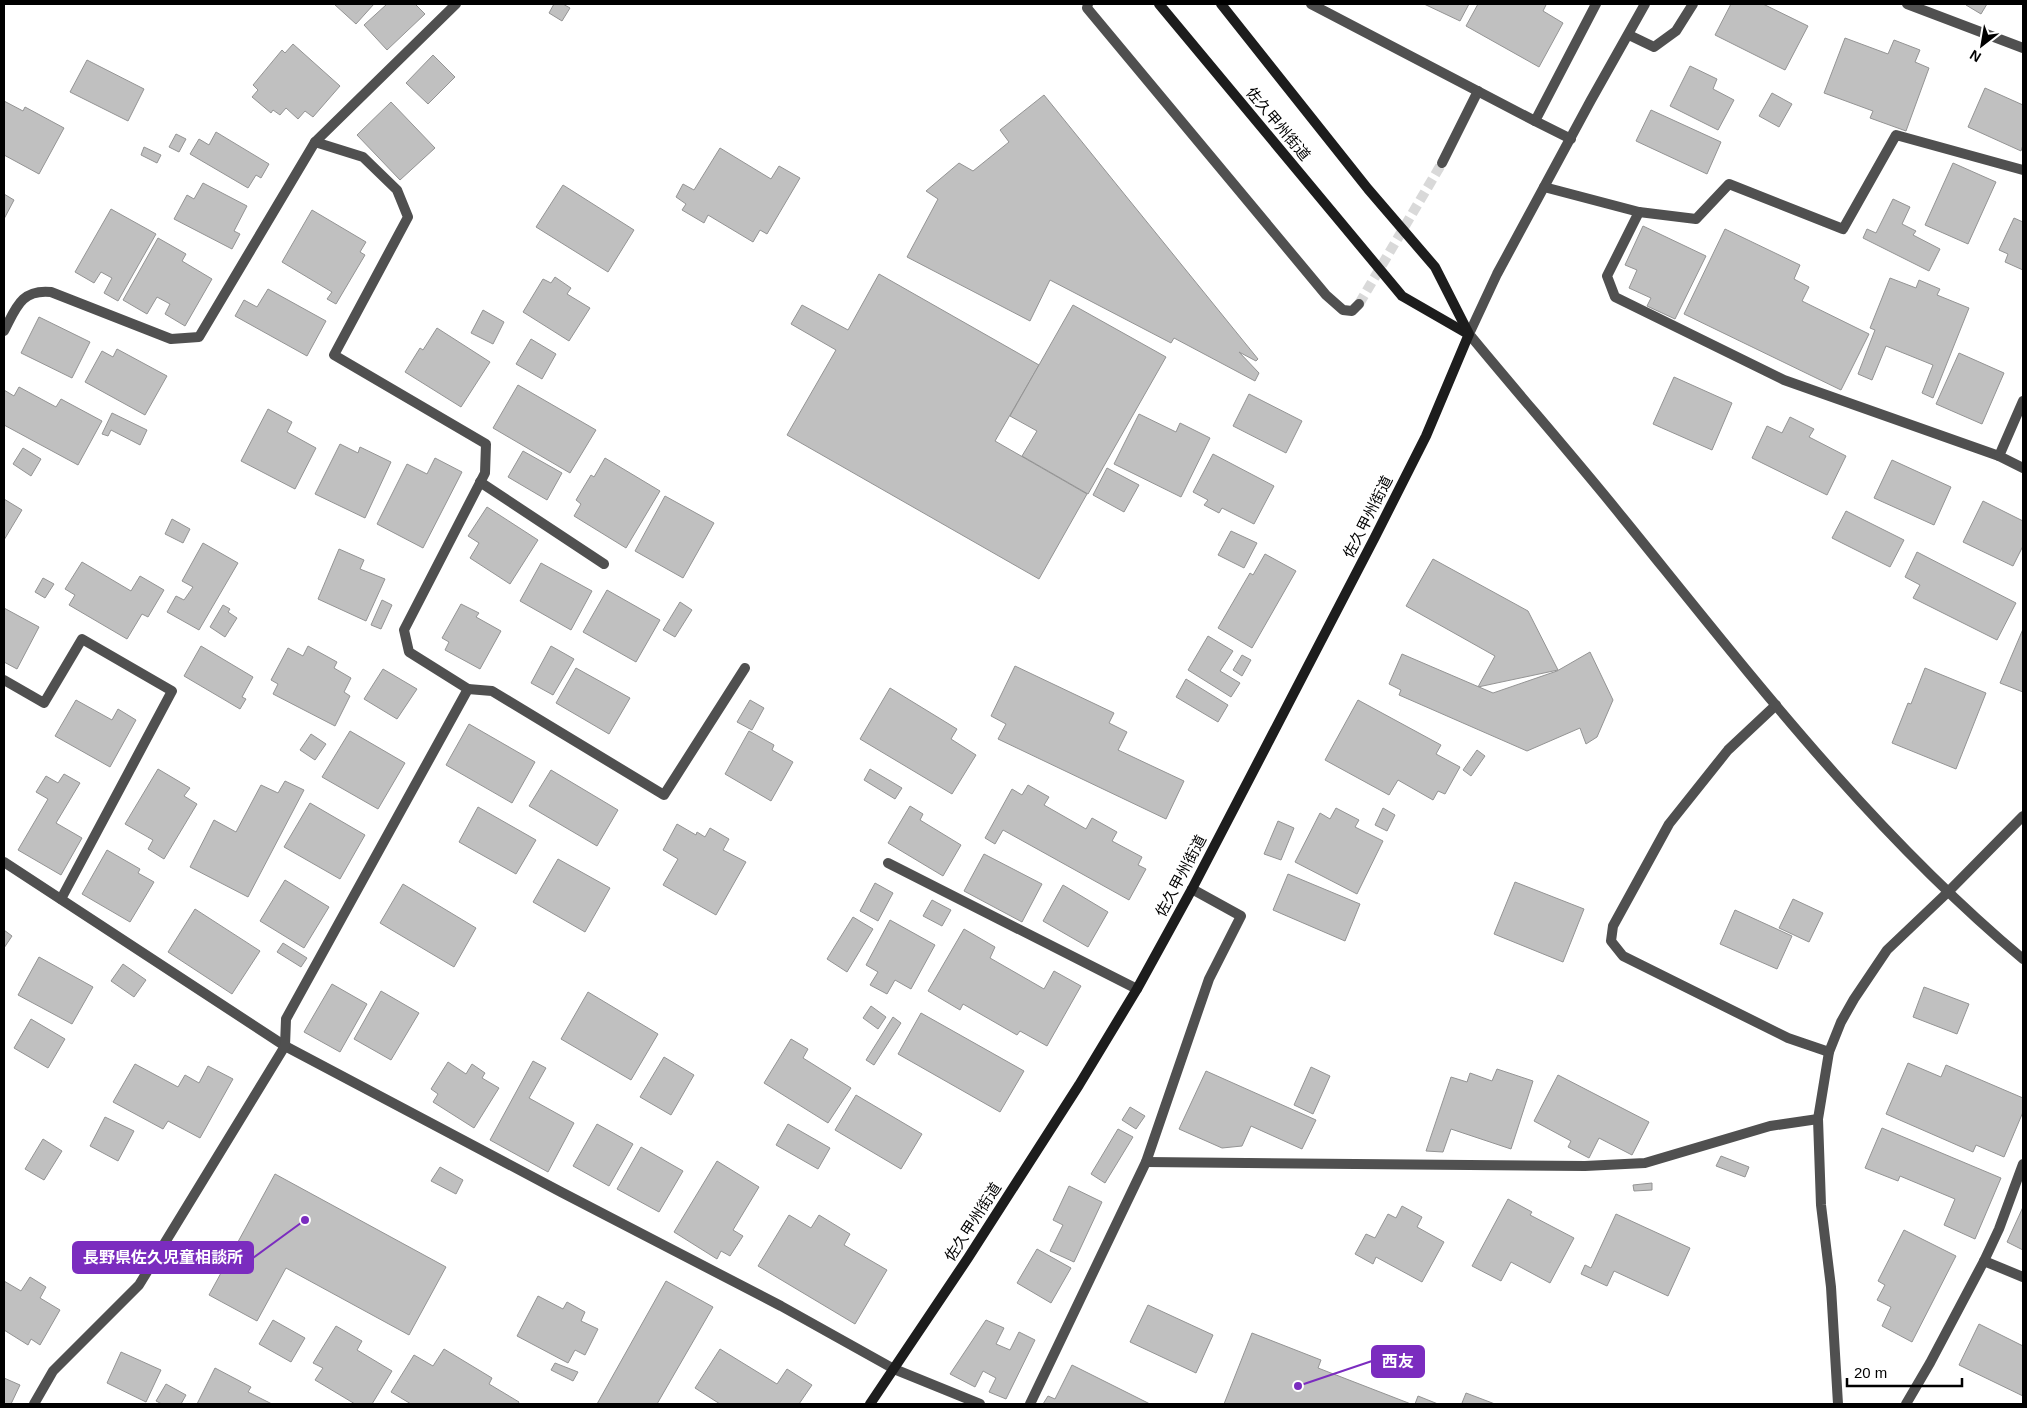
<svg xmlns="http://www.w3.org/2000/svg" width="2027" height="1408" font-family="Helvetica,'Noto Sans JP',sans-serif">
<rect width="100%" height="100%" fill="#fff"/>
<!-- building -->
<g fill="#c0c0c0" stroke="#949494">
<polygon points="334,4 374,4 356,24"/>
<polygon points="387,4 415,4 425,14 387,50 364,25"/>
<polygon points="554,4 563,4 570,8 562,21 549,13"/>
<polygon points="1424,4 1469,4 1460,21"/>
<polygon points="1478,4 1544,4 1546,5 1543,11 1563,23 1539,67 1466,26"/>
<polygon points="1731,4 1763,4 1808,26 1785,70 1715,35"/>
<polygon points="1966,4 1987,4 1981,14 1966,5"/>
<polygon points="1845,38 1888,54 1894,40 1920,50 1915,62 1929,68 1906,131 1870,118 1873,111 1824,93"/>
<polygon points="293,44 340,86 313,117 305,111 298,119 286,108 280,115 273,110 271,113 252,97 258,90 253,85 282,50 285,53"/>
<polygon points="433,55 455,77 428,104 406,83"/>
<polygon points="87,60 144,89 128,121 70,92"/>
<polygon points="1690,66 1717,79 1713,89 1734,100 1718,130 1670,106"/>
<polygon points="1985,88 2023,105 2023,145 2021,151 1968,127"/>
<polygon points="1772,93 1792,104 1779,127 1759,116"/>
<polygon points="1044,95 1258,359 1256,361 1239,352 1259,373 1255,381 1174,338 1171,343 1050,280 1030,321 907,257 938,199 926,191 959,163 973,171 1009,142 1000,130"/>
<polygon points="4,101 23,111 25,107 64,128 39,174 4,155"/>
<polygon points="391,102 435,148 400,180 357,135"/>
<polygon points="1651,110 1721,142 1707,174 1636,141"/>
<polygon points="216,132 269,164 261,178 256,175 248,188 190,154 199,139 209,145"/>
<polygon points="176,134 186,139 179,152 169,147"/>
<polygon points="144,147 161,155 157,163 141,155"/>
<polygon points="720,148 771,179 779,166 800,178 767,234 760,230 753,242 708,215 704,223 682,210 686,204 676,197 683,184 694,190"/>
<polygon points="1953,163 1996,182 1968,244 1925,225"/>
<polygon points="203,183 247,206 234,231 240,234 232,249 174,219 187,195 194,199"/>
<polygon points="563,185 634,230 608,272 536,227"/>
<polygon points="4,194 14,200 4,219"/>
<polygon points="1893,199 1910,207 1902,224 1916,231 1913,235 1940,249 1929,271 1863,238 1867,229 1876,233"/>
<polygon points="111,209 156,234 118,301 104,293 112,278 101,272 94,283 75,272"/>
<polygon points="312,210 366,242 360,252 365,255 336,304 327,299 332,292 282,262"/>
<polygon points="2014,218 2023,222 2023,270 2005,262 2008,254 1999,250"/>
<polygon points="1643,226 1706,256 1675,319 1647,306 1651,298 1629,288 1637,270 1625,265"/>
<polygon points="1725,229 1800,265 1794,279 1809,287 1802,301 1869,334 1841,390 1684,314"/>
<polygon points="158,238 186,254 182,261 212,279 185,326 165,314 170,304 157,297 147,314 123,300"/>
<polygon points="879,274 1039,365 995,441 1087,494 1039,579 787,435 836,350 791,324 802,305 848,330"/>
<polygon points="555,277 571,288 567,294 590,308 569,341 523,312 543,279 551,283"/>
<polygon points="1890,278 1916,288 1919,280 1940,289 1937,295 1969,308 1933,398 1922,393 1933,365 1886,346 1872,380 1858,374 1875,330 1870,328"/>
<polygon points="268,289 326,321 307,356 235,316 244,300 257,307"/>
<polygon points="1073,305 1166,357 1088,494 1022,456 1037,431 1010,416"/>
<polygon points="483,310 504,322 493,344 471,333"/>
<polygon points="39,317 90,342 72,378 21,353"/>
<polygon points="437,328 490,362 461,407 405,372 420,348 423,350"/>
<polygon points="531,339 556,354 542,379 516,364"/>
<polygon points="117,349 167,376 145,415 85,382 102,351 113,357"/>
<polygon points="1959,353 2004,373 1982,424 1936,404"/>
<polygon points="1674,377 1732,403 1712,450 1653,424"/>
<polygon points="518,385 596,430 570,473 493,428"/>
<polygon points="19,387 56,407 61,399 102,421 78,465 4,425 4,390 14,396"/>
<polygon points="1249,394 1302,421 1286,453 1233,426"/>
<polygon points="268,409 292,422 287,432 316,448 295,489 241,461"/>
<polygon points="112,413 147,430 140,445 111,430 108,436 102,434"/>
<polygon points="1139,414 1176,432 1180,423 1210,438 1181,497 1114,464"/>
<polygon points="1790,417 1814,429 1809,437 1846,456 1827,495 1752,458 1767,426 1782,433"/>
<polygon points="340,444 358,453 360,447 391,462 365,518 315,494"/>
<polygon points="23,448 41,459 31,476 13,464"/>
<polygon points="523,451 562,473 547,500 508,477"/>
<polygon points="1213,454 1274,486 1254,524 1222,508 1219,513 1204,505 1208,500 1193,492"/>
<polygon points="435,458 462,472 423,548 377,524 407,464 427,474"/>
<polygon points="605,458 660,491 626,548 574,516 581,504 576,500 591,475 594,477"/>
<polygon points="1892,460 1951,487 1934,525 1874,498"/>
<polygon points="1107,468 1139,485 1124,512 1093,495"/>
<polygon points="665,496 714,523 683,578 635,551"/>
<polygon points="4,499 22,510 4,540"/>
<polygon points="1983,501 2023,521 2023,546 2013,566 1963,542"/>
<polygon points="487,507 538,540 510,584 470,558 479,543 468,536"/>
<polygon points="1846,511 1904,540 1890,567 1832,538"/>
<polygon points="172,519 190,529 183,543 165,534"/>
<polygon points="1231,531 1257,543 1244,568 1218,555"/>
<polygon points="203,543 238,563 199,630 167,612 176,596 184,600 193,587 182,581"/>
<polygon points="339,549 364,560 360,569 385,579 366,621 318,599"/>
<polygon points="1917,552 2016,603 1997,640 1913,598 1920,585 1905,577"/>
<polygon points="1265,554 1296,571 1252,648 1218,628 1250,573 1253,575"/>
<polygon points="1433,559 1528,611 1558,670 1478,687 1495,656 1406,606"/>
<polygon points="82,562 131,591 140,576 164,590 148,617 142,614 127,639 69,605 75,595 65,589"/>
<polygon points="541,563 592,591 571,630 520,601"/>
<polygon points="43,578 54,584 45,598 35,592"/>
<polygon points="607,590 660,620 636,662 583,632"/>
<polygon points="382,600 392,605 381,629 371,625"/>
<polygon points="680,602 692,610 675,637 663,630"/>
<polygon points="461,604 479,613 476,617 501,631 480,669 445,650 449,642 442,638"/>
<polygon points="223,605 230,609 228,612 237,618 225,637 210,627"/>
<polygon points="4,608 39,627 17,669 4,662"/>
<polygon points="2023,629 2023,692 2000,683"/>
<polygon points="1208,636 1233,651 1220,671 1240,683 1231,697 1188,670"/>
<polygon points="201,646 253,677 242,697 246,699 240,709 184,676"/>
<polygon points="308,646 337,662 334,668 351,678 344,692 350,696 335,726 273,694 278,684 271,680 288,648 303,656"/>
<polygon points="551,646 574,659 553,695 531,683"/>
<polygon points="1590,652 1613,700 1597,737 1586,744 1580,728 1527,751 1399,695 1401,690 1389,684 1402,654 1493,693 1557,671"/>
<polygon points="1242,655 1251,660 1242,676 1233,670"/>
<polygon points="1015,666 1114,713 1109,723 1127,732 1118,750 1184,781 1166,819 998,739 1006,724 991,716"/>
<polygon points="576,668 630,698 609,734 556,703"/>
<polygon points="1925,668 1986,693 1956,769 1892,743 1908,703 1911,704"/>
<polygon points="383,669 417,689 397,719 364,699"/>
<polygon points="1186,679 1228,705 1218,722 1176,697"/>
<polygon points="890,688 957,729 951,739 976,755 952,794 860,739"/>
<polygon points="76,700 112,720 118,709 136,720 110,767 55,736"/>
<polygon points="750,700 764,708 752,730 737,722"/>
<polygon points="1358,700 1441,745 1436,754 1460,767 1445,794 1438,791 1433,800 1398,780 1389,795 1325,760"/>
<polygon points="469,724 535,762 512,803 446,765"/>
<polygon points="350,731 405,763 378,809 322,777"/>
<polygon points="749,731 774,745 772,750 793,762 771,801 725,774"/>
<polygon points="311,734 326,744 315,760 300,750"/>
<polygon points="1477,750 1485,756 1471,776 1463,770"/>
<polygon points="158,769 190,788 184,796 197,804 164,859 148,849 153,840 125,824"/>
<polygon points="870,769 902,788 895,799 864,780"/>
<polygon points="551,770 618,810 597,846 529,806"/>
<polygon points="64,774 80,783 56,823 82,838 61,875 18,850 48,799 36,792 46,776 58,783"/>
<polygon points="285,781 304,790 248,897 190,867 214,820 236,832 261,785 278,793"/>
<polygon points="1028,785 1049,797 1044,805 1086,829 1092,818 1117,832 1112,841 1142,857 1138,865 1146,869 1129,900 1003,830 995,844 985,838 1012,789 1022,795"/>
<polygon points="310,803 365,835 340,879 284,847"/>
<polygon points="910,806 923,814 920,820 961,845 943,876 888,843"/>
<polygon points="478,807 536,840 516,874 459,842"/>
<polygon points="1336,808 1359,820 1355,827 1383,841 1357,894 1295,862 1320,813 1330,819"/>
<polygon points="1383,808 1395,815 1387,831 1375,825"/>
<polygon points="1278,821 1294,828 1281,860 1264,854"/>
<polygon points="677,824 696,835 697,832 705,837 710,828 729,839 723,850 746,862 716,915 663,885 678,859 663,850"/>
<polygon points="107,850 140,869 138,873 154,882 130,922 82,894"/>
<polygon points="984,854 1042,884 1022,922 964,891"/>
<polygon points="558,859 610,888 585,932 533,902"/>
<polygon points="1288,874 1360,904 1345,941 1273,910"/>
<polygon points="285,880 329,907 304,948 260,921"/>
<polygon points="1515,882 1584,909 1563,962 1494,934"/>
<polygon points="875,883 893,893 878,921 860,911"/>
<polygon points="403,884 476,928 454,967 380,923"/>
<polygon points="1063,885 1108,912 1088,947 1043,921"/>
<polygon points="1793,899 1823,913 1809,942 1779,928"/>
<polygon points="932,900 951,910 942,926 923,916"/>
<polygon points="195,909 260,951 232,994 168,952"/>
<polygon points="1735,910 1792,936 1777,969 1720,944"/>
<polygon points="853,917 873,929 847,972 827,959"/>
<polygon points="890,920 935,945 911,989 895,980 887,994 870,985 878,972 866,965"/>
<polygon points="964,929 995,947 990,958 1044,989 1054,971 1081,986 1047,1046 1020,1031 1017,1035 963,1004 960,1010 928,991"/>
<polygon points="4,930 12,936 4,948"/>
<polygon points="283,943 307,958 301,967 277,952"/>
<polygon points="39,957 93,987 72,1024 18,995"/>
<polygon points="123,964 146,980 134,997 111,981"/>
<polygon points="332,984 367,1004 340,1052 304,1032"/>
<polygon points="1924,987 1969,1004 1957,1034 1913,1017"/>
<polygon points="381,991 419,1013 391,1060 354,1039"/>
<polygon points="588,992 658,1034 631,1080 561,1039"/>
<polygon points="871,1006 886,1017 878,1029 863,1018"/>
<polygon points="921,1013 1024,1071 1000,1112 898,1054"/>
<polygon points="893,1017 901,1023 874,1065 866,1060"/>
<polygon points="31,1019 65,1039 48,1068 14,1048"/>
<polygon points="791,1039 808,1049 803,1058 851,1088 828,1123 764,1083"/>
<polygon points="664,1057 694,1075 671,1115 640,1097"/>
<polygon points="533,1061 546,1068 529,1098 574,1123 548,1172 490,1140"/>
<polygon points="448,1062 466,1074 472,1064 485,1073 482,1078 499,1088 474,1128 433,1102 438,1094 431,1089"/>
<polygon points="1908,1063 1941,1077 1946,1065 2023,1098 2023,1112 2004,1157 1976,1145 1973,1152 1886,1114"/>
<polygon points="135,1064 178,1087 185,1075 199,1083 208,1066 233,1079 200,1138 168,1121 163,1129 113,1102"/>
<polygon points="1311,1067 1330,1076 1313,1114 1294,1105"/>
<polygon points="1497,1069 1533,1081 1511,1149 1451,1129 1443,1152 1426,1151 1451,1077 1467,1082 1470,1073 1492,1081"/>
<polygon points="1206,1071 1316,1120 1302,1149 1251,1126 1242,1146 1222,1148 1179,1129"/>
<polygon points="1558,1075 1649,1122 1632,1155 1599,1138 1589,1158 1568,1147 1571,1141 1534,1121"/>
<polygon points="856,1095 922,1134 901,1169 835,1130"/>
<polygon points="1130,1107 1145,1116 1136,1129 1122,1120"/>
<polygon points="105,1117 134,1131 118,1161 90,1146"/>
<polygon points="597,1124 633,1144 609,1186 573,1166"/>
<polygon points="788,1124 830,1148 818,1169 776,1145"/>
<polygon points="1882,1128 2001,1178 1975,1239 1944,1225 1955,1199 1900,1176 1898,1181 1865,1168"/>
<polygon points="1118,1129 1133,1137 1105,1183 1091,1174"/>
<polygon points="43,1139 62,1151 44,1180 25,1169"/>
<polygon points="641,1147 683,1171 659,1212 617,1189"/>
<polygon points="1721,1156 1749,1167 1745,1177 1716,1166"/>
<polygon points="717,1161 759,1187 733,1230 743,1236 730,1256 721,1251 717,1259 674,1232"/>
<polygon points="440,1167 463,1180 456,1194 431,1181"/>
<polygon points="275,1174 446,1267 409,1335 286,1268 257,1321 209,1295"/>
<polygon points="1652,1183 1652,1190 1634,1191 1633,1185"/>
<polygon points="1069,1186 1102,1202 1074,1262 1050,1251 1063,1225 1053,1220"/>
<polygon points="1508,1199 1532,1212 1530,1215 1574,1238 1550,1283 1511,1262 1501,1281 1472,1266"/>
<polygon points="1402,1206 1422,1217 1417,1227 1444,1242 1422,1282 1376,1257 1373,1264 1355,1254 1366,1234 1375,1238 1388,1214 1396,1218"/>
<polygon points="2023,1207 2023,1250 2007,1242"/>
<polygon points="1616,1214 1690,1248 1668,1296 1614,1271 1607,1286 1581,1274 1585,1265 1591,1268"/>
<polygon points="789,1215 811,1228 819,1215 850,1234 844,1245 887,1270 855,1324 758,1266"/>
<polygon points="1904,1230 1956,1256 1912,1342 1882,1326 1891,1307 1877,1300 1885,1285 1878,1281"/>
<polygon points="1037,1249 1071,1268 1051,1303 1017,1283"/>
<polygon points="30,1277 46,1287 40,1298 60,1310 40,1345 31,1339 28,1345 4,1330 4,1281 21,1291"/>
<polygon points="666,1281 713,1307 657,1404 597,1404"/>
<polygon points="538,1296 563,1309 567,1302 585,1312 581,1321 598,1329 585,1355 575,1350 568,1363 517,1336"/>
<polygon points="1148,1305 1213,1335 1196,1373 1130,1342"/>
<polygon points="273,1320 305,1338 291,1362 259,1344"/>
<polygon points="986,1320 1004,1328 996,1344 1010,1350 1019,1332 1035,1340 1006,1399 989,1392 996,1378 983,1371 975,1387 950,1374"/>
<polygon points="1979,1324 2023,1346 2023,1396 1959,1365"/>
<polygon points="336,1326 362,1341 357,1350 392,1371 372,1404 355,1404 315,1380 323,1368 313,1363"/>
<polygon points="1252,1333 1321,1360 1318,1368 1411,1404 1224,1404"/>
<polygon points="444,1349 492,1378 489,1384 519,1402 518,1404 411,1404 391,1392 414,1355 433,1366"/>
<polygon points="720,1349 777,1384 787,1369 812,1385 799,1404 720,1404 695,1388"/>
<polygon points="121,1352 161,1370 146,1402 107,1383"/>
<polygon points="555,1363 578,1372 573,1381 551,1370"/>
<polygon points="1072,1365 1150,1404 1043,1404 1048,1396 1055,1399"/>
<polygon points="215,1368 251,1387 248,1392 272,1404 197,1404"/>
<polygon points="4,1378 20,1385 11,1404 4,1404"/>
<polygon points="166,1384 186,1395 181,1404 162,1404 156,1401"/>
<polygon points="1466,1393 1495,1404 1464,1404 1462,1403"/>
<polygon points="1418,1396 1438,1404 1415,1404"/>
</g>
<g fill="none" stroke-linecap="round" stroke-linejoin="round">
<!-- minor-tunnel -->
<polyline stroke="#d9d9d9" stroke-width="10" stroke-dasharray="10 5" stroke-linecap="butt" points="1359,304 1442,163"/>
<!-- service -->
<g stroke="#505050" stroke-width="10">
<polyline points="1907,4 2023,48"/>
<polyline points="1629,35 1654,47 1676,31 1693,4"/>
<polyline points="1544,187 1639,212 1607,276 1615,297 1784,380 1999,456"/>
<polyline points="1639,212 1696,219 1729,184 1843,229 1896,135 2023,170"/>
<polyline points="888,863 1137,989"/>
<polyline points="1146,1162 1585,1166 1645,1163 1770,1126 1818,1119"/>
<polyline points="1984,1261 2023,1277"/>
<polyline points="1030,1404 1146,1162 1209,979 1241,916 1192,889"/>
</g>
<!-- minor -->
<g stroke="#505050" stroke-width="10">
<polyline points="1088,4 1087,8 1326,295 1343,310 1352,311 1359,304"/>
<polyline points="1311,4 1535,121"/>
<polyline points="1571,139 1535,121 1596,4"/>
<polyline points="1442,163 1478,91"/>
<path d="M4,331C16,308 21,289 51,292L171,339L199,337L315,142L456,4"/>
<polyline points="2023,401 1999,456 2023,468"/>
<polyline points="480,482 604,564"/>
<polyline points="4,680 44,703 82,639 172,691 61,899"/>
<polyline points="468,689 492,691 664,795 745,668"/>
<polyline points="1776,705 1728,750 1669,824 1613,926 1611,941 1623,956 1788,1038 1829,1052"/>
<polyline points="4,862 285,1046 561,1192 781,1306 894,1369 980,1404"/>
<polyline points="34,1404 53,1371 139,1285 285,1046 286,1019 468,689 409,652 404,630 485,473 486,444 334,355 408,217 397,190 363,157 315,142"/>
<polyline points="1906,1404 1930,1363 1984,1261 1999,1229 2023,1164"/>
</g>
<!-- tertiary -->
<g stroke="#505050" stroke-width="10">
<path d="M1645,4L1591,100L1497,274L1469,334C1520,396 1573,456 1623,518C1748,672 1870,831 2023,959"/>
<polyline points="1838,1404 1831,1287 1821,1205 1818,1119 1829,1052 1841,1022 1854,999 1887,950 1948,892 2023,816"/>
</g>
<!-- secondary -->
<g stroke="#1d1d1d" stroke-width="10">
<polyline points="1159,4 1402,296 1468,334"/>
<polyline points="870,1404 968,1258 1079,1085 1137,989 1192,889 1375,537 1426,436 1469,334 1435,267 1368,189 1221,4"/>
</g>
</g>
<g text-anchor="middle" stroke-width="4.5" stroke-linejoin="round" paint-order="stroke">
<!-- street labels -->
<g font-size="15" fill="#000" stroke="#fff">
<text transform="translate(1278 124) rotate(50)" y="5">佐久甲州街道</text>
<text transform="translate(1368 517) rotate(-63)" y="5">佐久甲州街道</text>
<text transform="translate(1181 876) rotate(-62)" y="5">佐久甲州街道</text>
<text transform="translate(973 1222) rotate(-57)" y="5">佐久甲州街道</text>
</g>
</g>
<!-- callouts -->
<path fill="none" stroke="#7b2cbf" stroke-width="2" d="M305 1220L253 1258M1298 1386L1372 1361"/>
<g fill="#7b2cbf" stroke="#fff" stroke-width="2">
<circle cx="305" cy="1220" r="5"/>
<circle cx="1298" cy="1386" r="5"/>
</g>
<g fill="#7b2cbf" stroke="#7b2cbf" stroke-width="2">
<rect x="73" y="1242" width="180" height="31" rx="5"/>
<rect x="1372" y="1346" width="52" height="31" rx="5"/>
</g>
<g font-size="16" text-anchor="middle" font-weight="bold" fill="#fff">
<text x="163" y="1263">長野県佐久児童相談所</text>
<text x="1398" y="1367">西友</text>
</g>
<!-- border -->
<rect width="2027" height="1408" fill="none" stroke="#000000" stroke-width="10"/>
<!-- north arrow -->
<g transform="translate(1982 45) rotate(211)" stroke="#ffffff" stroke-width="4" paint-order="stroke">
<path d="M0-4L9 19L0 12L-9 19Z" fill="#000000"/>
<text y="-8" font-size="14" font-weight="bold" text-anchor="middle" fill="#000000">N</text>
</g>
<!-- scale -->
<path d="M1847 1378v8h115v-8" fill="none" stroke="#000000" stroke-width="2.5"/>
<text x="1854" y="1378" font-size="15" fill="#000000" stroke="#ffffff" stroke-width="4" paint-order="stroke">20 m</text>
</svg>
